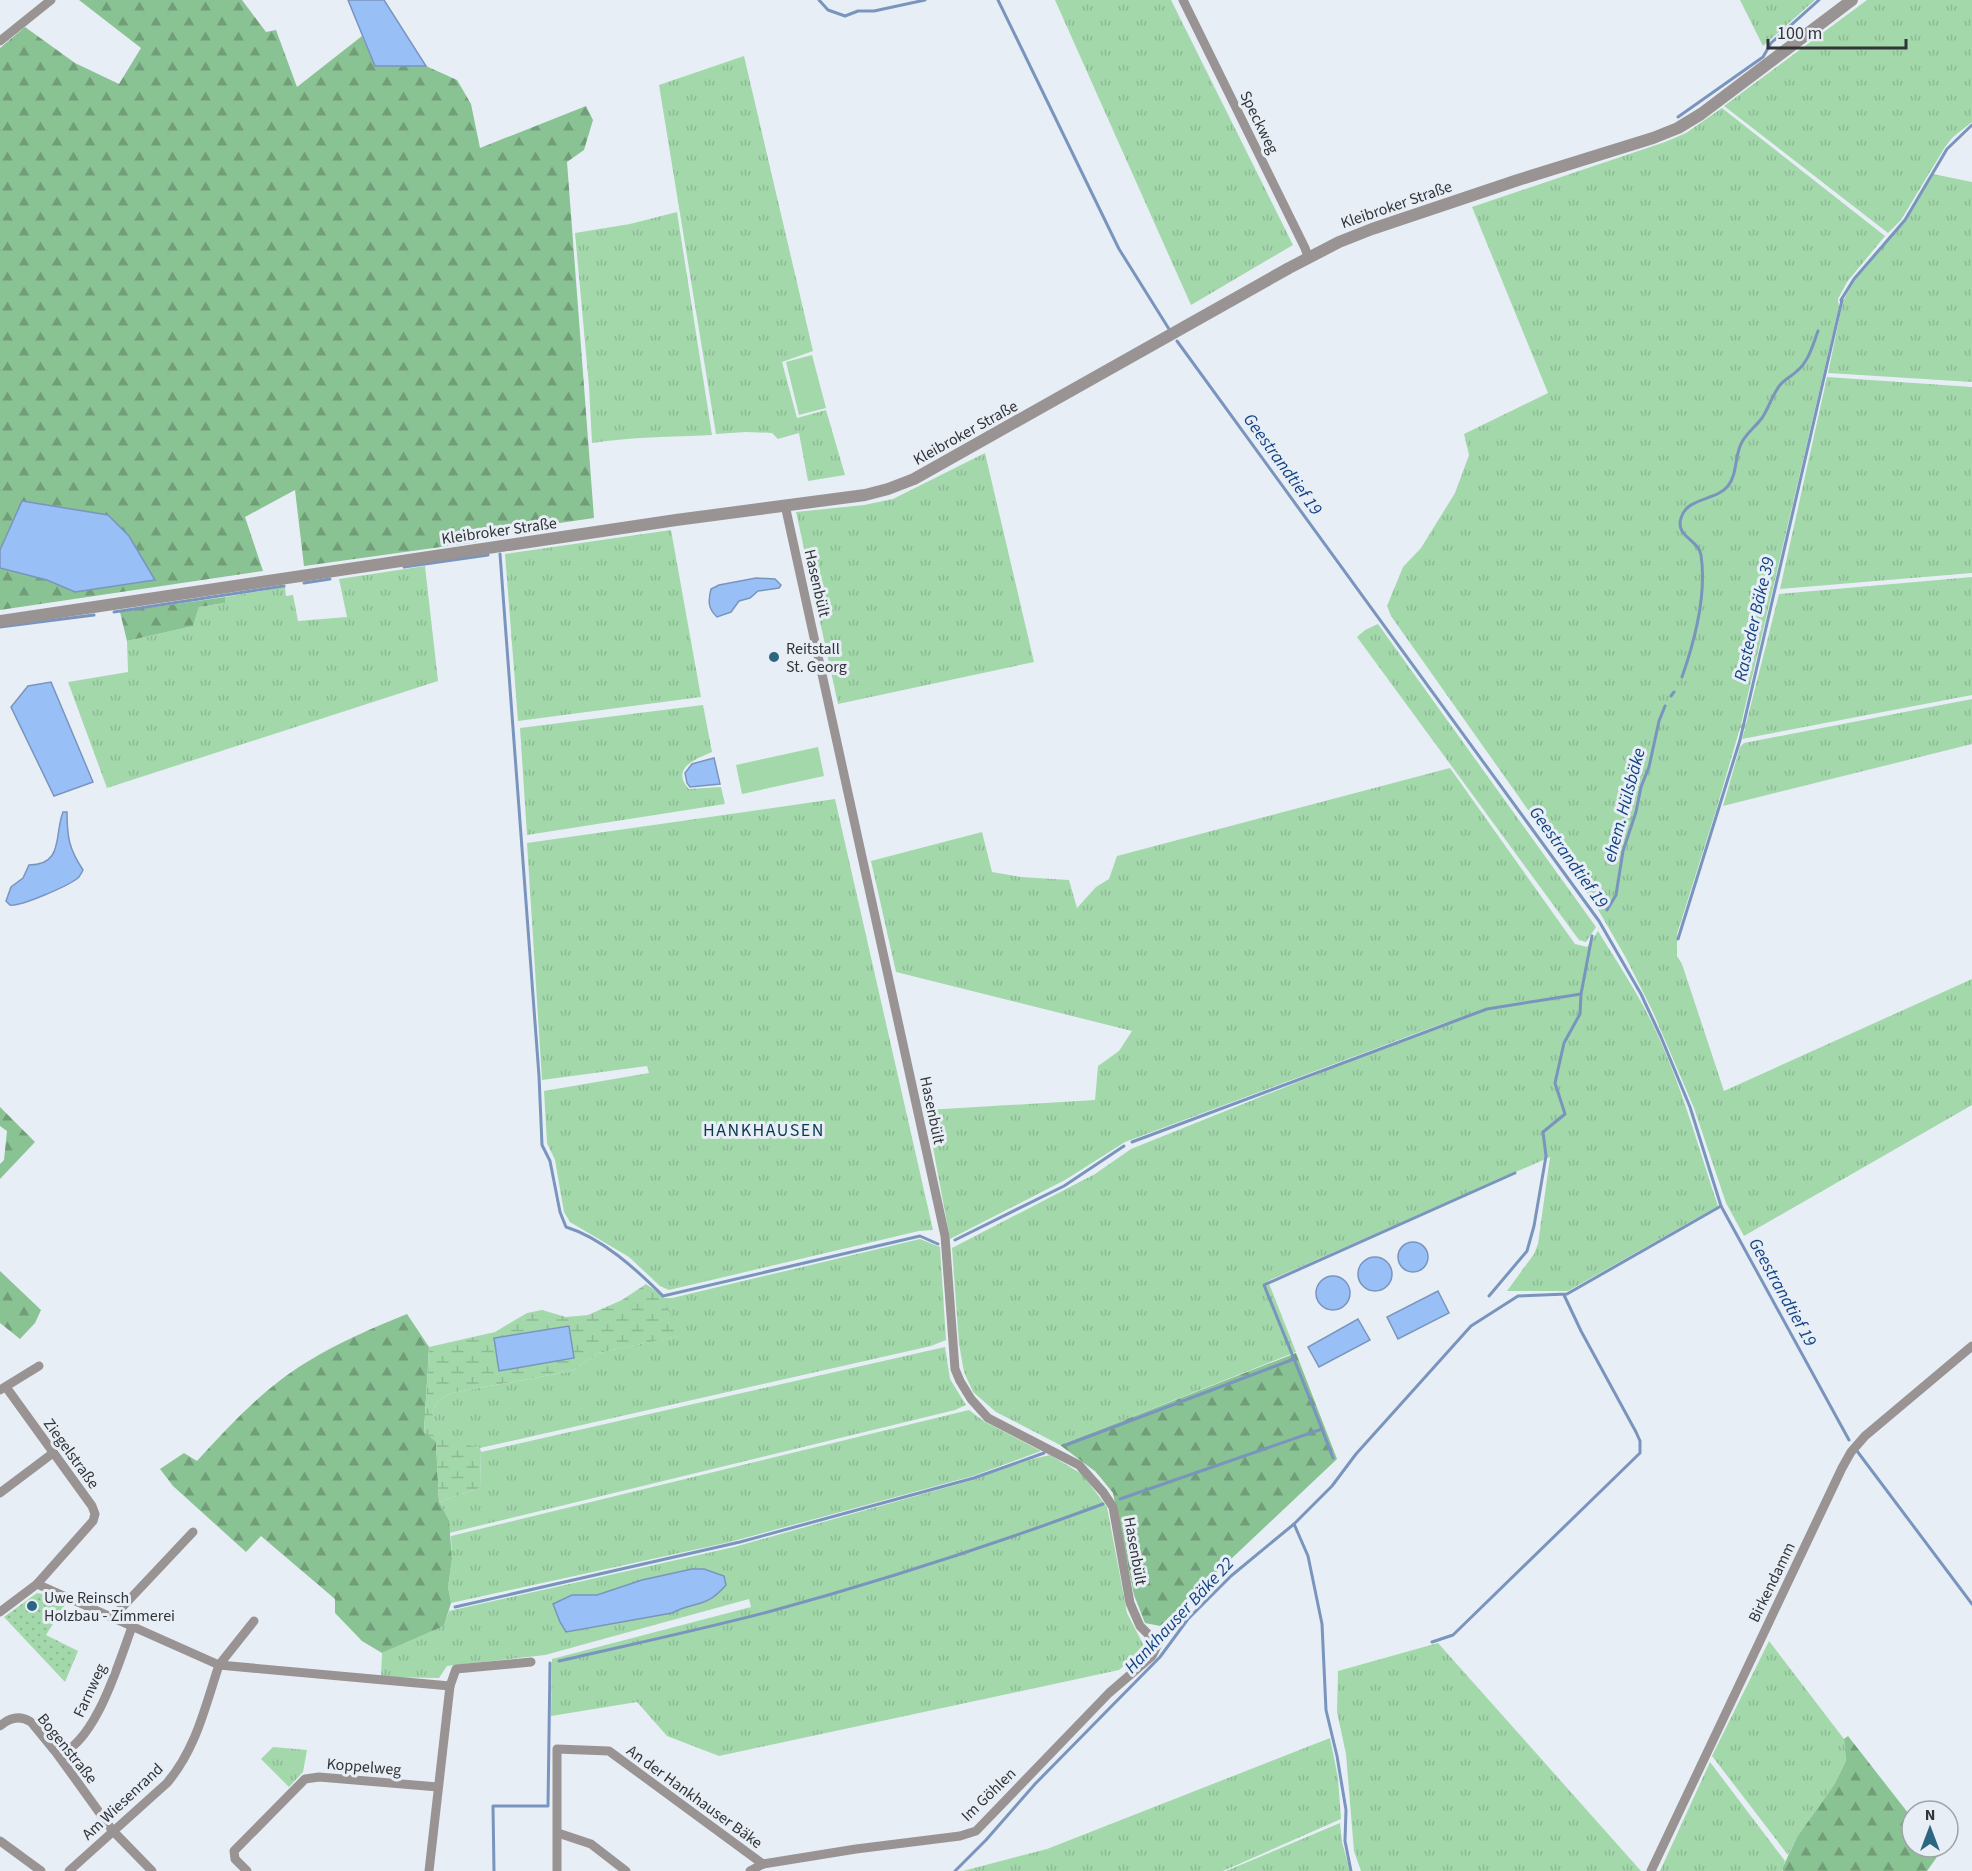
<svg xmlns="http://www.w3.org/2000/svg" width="1972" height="1871" font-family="'Source Sans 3',sans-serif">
<defs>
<pattern id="grass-tufts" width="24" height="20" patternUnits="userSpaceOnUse" patternTransform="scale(1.5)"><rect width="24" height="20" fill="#a3d8ab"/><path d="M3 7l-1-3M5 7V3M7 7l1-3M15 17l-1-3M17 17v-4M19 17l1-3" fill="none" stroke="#8dba94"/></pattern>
<pattern id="forest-firs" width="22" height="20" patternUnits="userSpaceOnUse" patternTransform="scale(1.5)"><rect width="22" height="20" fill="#89c293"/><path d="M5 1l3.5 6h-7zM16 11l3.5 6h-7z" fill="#719e79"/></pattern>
<pattern id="wetland-marsh" width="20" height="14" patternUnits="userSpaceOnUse" patternTransform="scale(1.5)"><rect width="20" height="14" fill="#a3d8ab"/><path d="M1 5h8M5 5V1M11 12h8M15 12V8" fill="none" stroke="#8dba94"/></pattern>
<pattern id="garden-dots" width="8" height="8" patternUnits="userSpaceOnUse" patternTransform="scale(1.5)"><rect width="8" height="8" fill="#a3d8ab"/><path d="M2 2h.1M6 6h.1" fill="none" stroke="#8dba94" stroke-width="1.8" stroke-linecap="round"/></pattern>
</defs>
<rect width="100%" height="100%" fill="#e8eef6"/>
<!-- grass -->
<g fill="url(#grass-tufts)" fill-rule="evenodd">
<polygon points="1055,0 1171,0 1293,245 1191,305"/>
<polygon points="1740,0 1815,0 1763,46"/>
<polygon points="1867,0 1972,0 1972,122 1953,137 1945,147 1901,220 1888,233 1724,106"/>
<polygon points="744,56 813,351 782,362 797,418 826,410 845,475 808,481 799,433 778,439 772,433 746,432 716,434 659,85"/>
<polygon points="1722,108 1885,236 1847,282 1838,299 1839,307 1741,724 1746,724 1779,594 1972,577 1972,695 1742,739 1745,729 1740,728 1717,807 1677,934 1677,956 1682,964 1724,1091 1972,979 1972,1105 1744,1236 1726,1203 1694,1108 1653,1012 1626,958 1596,906 1391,616 1387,606 1403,567 1421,548 1455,493 1469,455 1464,434 1548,393 1472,207 1665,142 1686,133"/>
<polygon points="1933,174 1972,182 1972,382 1828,373 1843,301 1855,279 1906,220"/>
<path d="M677,212L712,435C671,437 632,437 592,443L589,386L575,233L630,224Z"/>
<polygon points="1827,377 1972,387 1972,573 1780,589"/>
<polygon points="985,453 1034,662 838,704 796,512 864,505 893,499"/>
<polygon points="671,530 701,697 518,721 505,554"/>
<polygon points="425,566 438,681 107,788 68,682 128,672 127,641 193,626 199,607 225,603 225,597 285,587 286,596 293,595 298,621 347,617 339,579"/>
<polygon points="1378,624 1596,927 1586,942 1579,940 1357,637 1365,630"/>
<polygon points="1972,699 1972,744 1723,806 1740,747 1744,743"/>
<path d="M703,705L712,752C696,759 670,768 689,789L721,787L725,804L527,835L520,728Z"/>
<path d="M1450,768L1575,944L1587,947L1598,931C1615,959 1634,987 1649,1017C1679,1076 1697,1143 1718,1206L1568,1291H1507L1534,1254L1538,1244L1550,1157L1268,1281L1296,1352L1060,1445L996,1412L973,1392L964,1372L959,1344L952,1248L1095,1174L1131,1149L1452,1020L1125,1142L1065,1180L950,1239L926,1110L1095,1100L1098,1066L1119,1051L1132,1031L896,972L871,861L982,832L992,872L1021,877L1069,880L1077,908L1096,887L1109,879L1117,856Z"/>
<polygon points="835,799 933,1230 919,1231 669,1290 660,1286 629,1257 570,1222 564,1212 555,1160 547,1143 544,1091 649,1073 647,1066 542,1080 527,843"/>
<polygon points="920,1239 940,1247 946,1340 931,1346 480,1448 440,1438 432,1412 438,1401 451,1393 572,1371 598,1353 678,1336 663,1298 672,1298"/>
<polygon points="945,1347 950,1379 966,1405 955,1410 449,1533 449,1520 439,1502 480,1488 481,1452"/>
<polygon points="969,1410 985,1422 1041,1451 973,1476 730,1542 451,1603 448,1587 452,1559 451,1536"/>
<path d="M1050,1455L1082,1474L1107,1507L1127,1613L1145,1648L1119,1670L719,1756L667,1736L637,1702L551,1716L552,1659L751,1607L749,1599L545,1655L447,1666L439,1678L381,1677L382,1653L444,1626L449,1611L734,1547L973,1480L1028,1460ZM692,1569L687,1606L672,1613L566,1632L572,1595H597L642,1580Z"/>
<polygon points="1769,1641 1844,1739 1846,1761 1834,1785 1797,1837 1788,1855 1712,1756"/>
<polygon points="1438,1643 1641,1871 1361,1871 1354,1851 1346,1754 1337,1712 1338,1671"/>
<polygon points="1330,1738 1338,1778 1341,1819 1223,1871 963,1871 1047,1849"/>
<polygon points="273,1747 307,1750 303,1772 289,1787 261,1759"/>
<polygon points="1710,1762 1785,1861 1782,1871 1660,1871"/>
<polygon points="1340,1823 1342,1842 1350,1871 1226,1871"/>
</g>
<!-- forest -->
<g fill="url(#forest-firs)">
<polygon points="79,0 242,0 266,32 276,30 297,87 362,36 375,66 426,66 457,80 471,104 480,148 586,106 593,120 584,150 567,162 594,518 498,532 477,542 304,566 295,490 245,517 263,571 0,610 0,568 47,579 75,592 155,580 129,536 108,515 22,501 0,550 0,48 25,27 75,63 119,84 141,48"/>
<polygon points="225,597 225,603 199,607 193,626 127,641 120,612"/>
<polygon points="0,1107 35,1142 0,1179 0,1164 4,1160 7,1131 0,1126"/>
<polygon points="0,1271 41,1310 35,1323 20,1339 0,1323"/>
<path d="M407,1314L429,1347L424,1432L436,1441L439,1502L449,1520L452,1559L448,1587L451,1603L444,1626L382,1653L362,1641L335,1613V1599L261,1536L246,1552L173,1486L160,1469L184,1453L197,1461C230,1425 265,1387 307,1362C339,1342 373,1328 407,1314Z"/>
<polygon points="1296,1353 1337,1459 1160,1626 1145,1623 1134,1595 1113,1493 1096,1472 1060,1445"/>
<polygon points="1848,1736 1912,1818 1912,1847 1944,1847 1927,1871 1783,1871 1782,1869 1797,1837 1834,1785 1846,1761 1844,1739"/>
</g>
<!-- wetland -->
<polygon fill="url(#wetland-marsh)" points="646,1284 663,1296 679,1336 598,1353 572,1371 451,1393 438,1401 432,1412 440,1437 480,1448 481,1452 480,1488 439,1502 436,1442 424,1432 429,1347 495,1332 527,1313 542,1310 566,1317 588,1315 622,1300"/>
<!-- garden -->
<polygon fill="url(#garden-dots)" points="37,1593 47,1595 65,1605 46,1635 78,1651 65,1682 4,1617"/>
<!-- pitch -->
<g fill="#a3d8ab">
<polygon points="812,355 826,408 799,415 786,362"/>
<polygon points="818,747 824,776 742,794 736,765"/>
</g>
<!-- water -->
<g fill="#99bff7" stroke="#7a95bd" stroke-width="1.5">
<polygon points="348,0 384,0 426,66 375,66"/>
<polygon points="22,501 108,515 129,536 155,580 75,592 47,580 0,568 0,550"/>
<path d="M756,578L775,579L781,585L779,588L758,591L750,598L739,601L731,612L717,617C708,609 708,601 711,589L719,585Z"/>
<polygon points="51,682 93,782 54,796 11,707 28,686"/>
<polygon points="714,758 720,784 690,787 687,783 685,773 692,764"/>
<path d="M63,812H67C67,837 69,849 83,870C82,872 79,877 78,878C68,886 20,907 10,905L6,901L11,887L23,878L29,865C64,865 54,835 63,812Z"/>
<circle cx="1413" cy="1257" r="15"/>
<circle cx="1375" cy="1274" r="17"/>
<circle cx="1333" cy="1293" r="17"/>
<polygon points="1438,1291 1449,1313 1398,1339 1387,1317"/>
<polygon points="1358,1319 1370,1340 1319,1367 1308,1347"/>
<polygon points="569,1326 574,1358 499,1371 494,1338"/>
<path d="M692,1569H704L724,1576L726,1585C704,1610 696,1600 672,1613L566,1632L560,1622L553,1604L572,1595H597L642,1580Z"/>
</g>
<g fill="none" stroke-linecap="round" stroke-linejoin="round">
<!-- stream -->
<g stroke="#7a95bd" stroke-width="3">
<polyline points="819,0 828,10 845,16 858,11 874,11 925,0"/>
<polyline points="998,0 1119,249 1169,329"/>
<polyline points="1678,117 1763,57 1771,43 1819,0"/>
<polyline points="1841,300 1854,279 1905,220 1947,149 1972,125"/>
<polyline points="1177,341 1599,921 1641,994 1661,1037 1690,1107 1721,1206 1849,1440"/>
<path d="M500,554L539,1076L542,1145L550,1161L560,1212L566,1227C602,1238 636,1269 663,1296L920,1236L938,1244"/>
<polyline points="404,567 488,555"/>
<polyline points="304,583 330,579"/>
<polyline points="114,612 284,586"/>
<polyline points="0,627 94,615"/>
<path d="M1682,677C1695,640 1707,595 1701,555C1699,540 1675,537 1681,518C1687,497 1716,501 1728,486C1738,473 1734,456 1742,442C1747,433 1756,426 1762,418C1769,408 1772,395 1780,385C1784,380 1792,376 1797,371C1809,361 1813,344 1818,331"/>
<polyline points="1671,696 1674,692"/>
<polyline points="1607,910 1616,895 1623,851 1636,812 1641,787 1649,767 1659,721 1665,706"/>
<polyline points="1678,939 1740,740 1842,300"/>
<polyline points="1132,1142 1487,1009 1581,994"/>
<polyline points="955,1240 1064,1186 1124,1146"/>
<polyline points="1489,1296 1527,1251 1534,1226 1546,1156 1543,1132 1565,1114 1555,1083 1564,1043 1580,1014 1581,994 1592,936"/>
<polyline points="1294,1359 1264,1285 1515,1173"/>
<polyline points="1066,1445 1294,1359 1322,1429"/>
<polyline points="1857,1451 1972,1604"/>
<polyline points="1120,1499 1322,1429 1333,1458"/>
<polyline points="1294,1524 1308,1556 1322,1624 1326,1710 1337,1756 1346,1810 1345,1841 1351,1871"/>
<polyline points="455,1607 740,1542 974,1478 1044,1453"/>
<polyline points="1432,1642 1453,1635 1640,1453 1640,1441 1636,1432 1581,1331 1564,1295"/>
<path d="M559,1661C629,1645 699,1630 768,1612C881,1581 993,1545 1103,1504"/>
<polyline points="494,1871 493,1806 548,1806 550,1663"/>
<polyline points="955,1871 986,1840 1035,1784 1160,1657 1188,1619 1231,1576 1294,1524 1332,1486 1356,1454 1471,1326 1518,1296 1567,1294 1721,1206"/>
</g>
<!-- minor -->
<g stroke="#999493" stroke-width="9">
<polyline points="1183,0 1305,248 1308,257"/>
<polyline points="0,41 51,0"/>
<polyline points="0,1390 39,1366"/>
<polyline points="0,1493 53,1453"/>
<path d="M37,1584L219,1665C205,1707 196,1749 167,1783L69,1871"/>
<polyline points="0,1612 37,1584 93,1521 95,1514 92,1506 6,1387"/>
<polyline points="112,1618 193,1532"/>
<polyline points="254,1621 219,1665 450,1686 429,1871"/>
<polyline points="450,1686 456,1669 531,1662"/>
<path d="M0,1726C10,1717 20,1715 31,1722L58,1755L112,1830L152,1871"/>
<path d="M58,1755C96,1743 119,1661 132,1627"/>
<polyline points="558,1833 591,1844 626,1871"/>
<polyline points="0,1841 41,1871"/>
<polyline points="247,1871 235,1859 234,1851 305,1779 319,1777 438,1787"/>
<polyline points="557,1871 557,1749 609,1751 763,1864"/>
<polyline points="750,1871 763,1864 856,1849 960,1836 976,1831 1109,1693 1152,1656 1158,1644 1140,1626 1130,1603 1113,1507 1103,1492 1079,1465 988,1418 971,1399 960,1381 955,1369 945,1236 785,505"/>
<polyline points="1651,1871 1842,1468 1851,1452 1865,1436 1972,1346"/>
</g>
<!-- tertiary -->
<polyline stroke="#999493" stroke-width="12" points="0,621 676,520 865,495 888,489 914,479 1289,268 1339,242 1372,229 1518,180 1653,138 1678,128 1701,114 1852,0"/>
</g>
<!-- markers -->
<g fill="#2d6680" stroke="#e8eef6" stroke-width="2">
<circle cx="774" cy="657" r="6"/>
<circle cx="32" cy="1606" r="6"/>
</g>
<g text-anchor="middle" stroke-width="6" stroke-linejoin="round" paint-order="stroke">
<!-- street labels -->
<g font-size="16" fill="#323437" stroke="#e8eef6">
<text transform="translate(1260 122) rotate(64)" y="6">Speckweg</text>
<text transform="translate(1396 204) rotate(-19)" y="6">Kleibroker Straße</text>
<text transform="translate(965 432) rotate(-29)" y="6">Kleibroker Straße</text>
<text transform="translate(499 530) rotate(-8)" y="6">Kleibroker Straße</text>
<text transform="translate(818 583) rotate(77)" y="6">Hasenbült</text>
<text transform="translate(933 1110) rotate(78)" y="6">Hasenbült</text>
<text transform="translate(72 1453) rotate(54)" y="6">Ziegelstraße</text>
<text transform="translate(1136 1551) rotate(80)" y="6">Hasenbült</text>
<text transform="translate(1771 1582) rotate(-64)" y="6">Birkendamm</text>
<text transform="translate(89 1690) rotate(-65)" y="6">Farnweg</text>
<text transform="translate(68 1748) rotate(51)" y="6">Bogenstraße</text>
<text transform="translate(364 1766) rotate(5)" y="6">Koppelweg</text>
<text transform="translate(988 1794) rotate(-44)" y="6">Im Göhlen</text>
<text transform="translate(695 1796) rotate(36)" y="6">An der Hankhauser Bäke</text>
<text transform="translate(122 1801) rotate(-43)" y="6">Am Wiesenrand</text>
</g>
<!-- poi labels -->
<g font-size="16" fill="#323437" stroke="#e8eef6" text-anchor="start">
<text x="786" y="654">Reitstall<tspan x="786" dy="18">St. Georg</tspan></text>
<text x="44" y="1603">Uwe Reinsch<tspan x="44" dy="18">Holzbau - Zimmerei</tspan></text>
</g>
<!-- water labels -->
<g font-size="18" font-style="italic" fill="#134383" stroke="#e8eef6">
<text transform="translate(1283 464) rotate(54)" y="6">Geestrandtief 19</text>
<text transform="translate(1754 619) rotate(-77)" y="6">Rasteder Bäke 39</text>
<text transform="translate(1624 805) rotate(-75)" y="6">ehem. Hülsbäke</text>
<text transform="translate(1569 857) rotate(54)" y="6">Geestrandtief 19</text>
<text transform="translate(1783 1292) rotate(61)" y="6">Geestrandtief 19</text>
<text transform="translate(1179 1615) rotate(-47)" y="6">Hankhauser Bäke 22</text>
</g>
<!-- neighbourhood labels -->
<g font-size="18" letter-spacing="1.5" fill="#08394d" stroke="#e8eef6">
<text x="764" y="1136">HANKHAUSEN</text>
</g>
</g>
<!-- north arrow -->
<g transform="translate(1930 1829)"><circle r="28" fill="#e8eef6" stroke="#9fa4aa" stroke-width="1.5"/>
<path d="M0-4.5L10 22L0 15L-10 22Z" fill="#2d6680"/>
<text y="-9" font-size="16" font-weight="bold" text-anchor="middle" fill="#323437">N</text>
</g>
<!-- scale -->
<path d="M1768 39v9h138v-9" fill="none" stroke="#323437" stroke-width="3"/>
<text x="1777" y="39" font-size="18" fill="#323437" stroke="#e8eef6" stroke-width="4.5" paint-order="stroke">100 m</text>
</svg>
